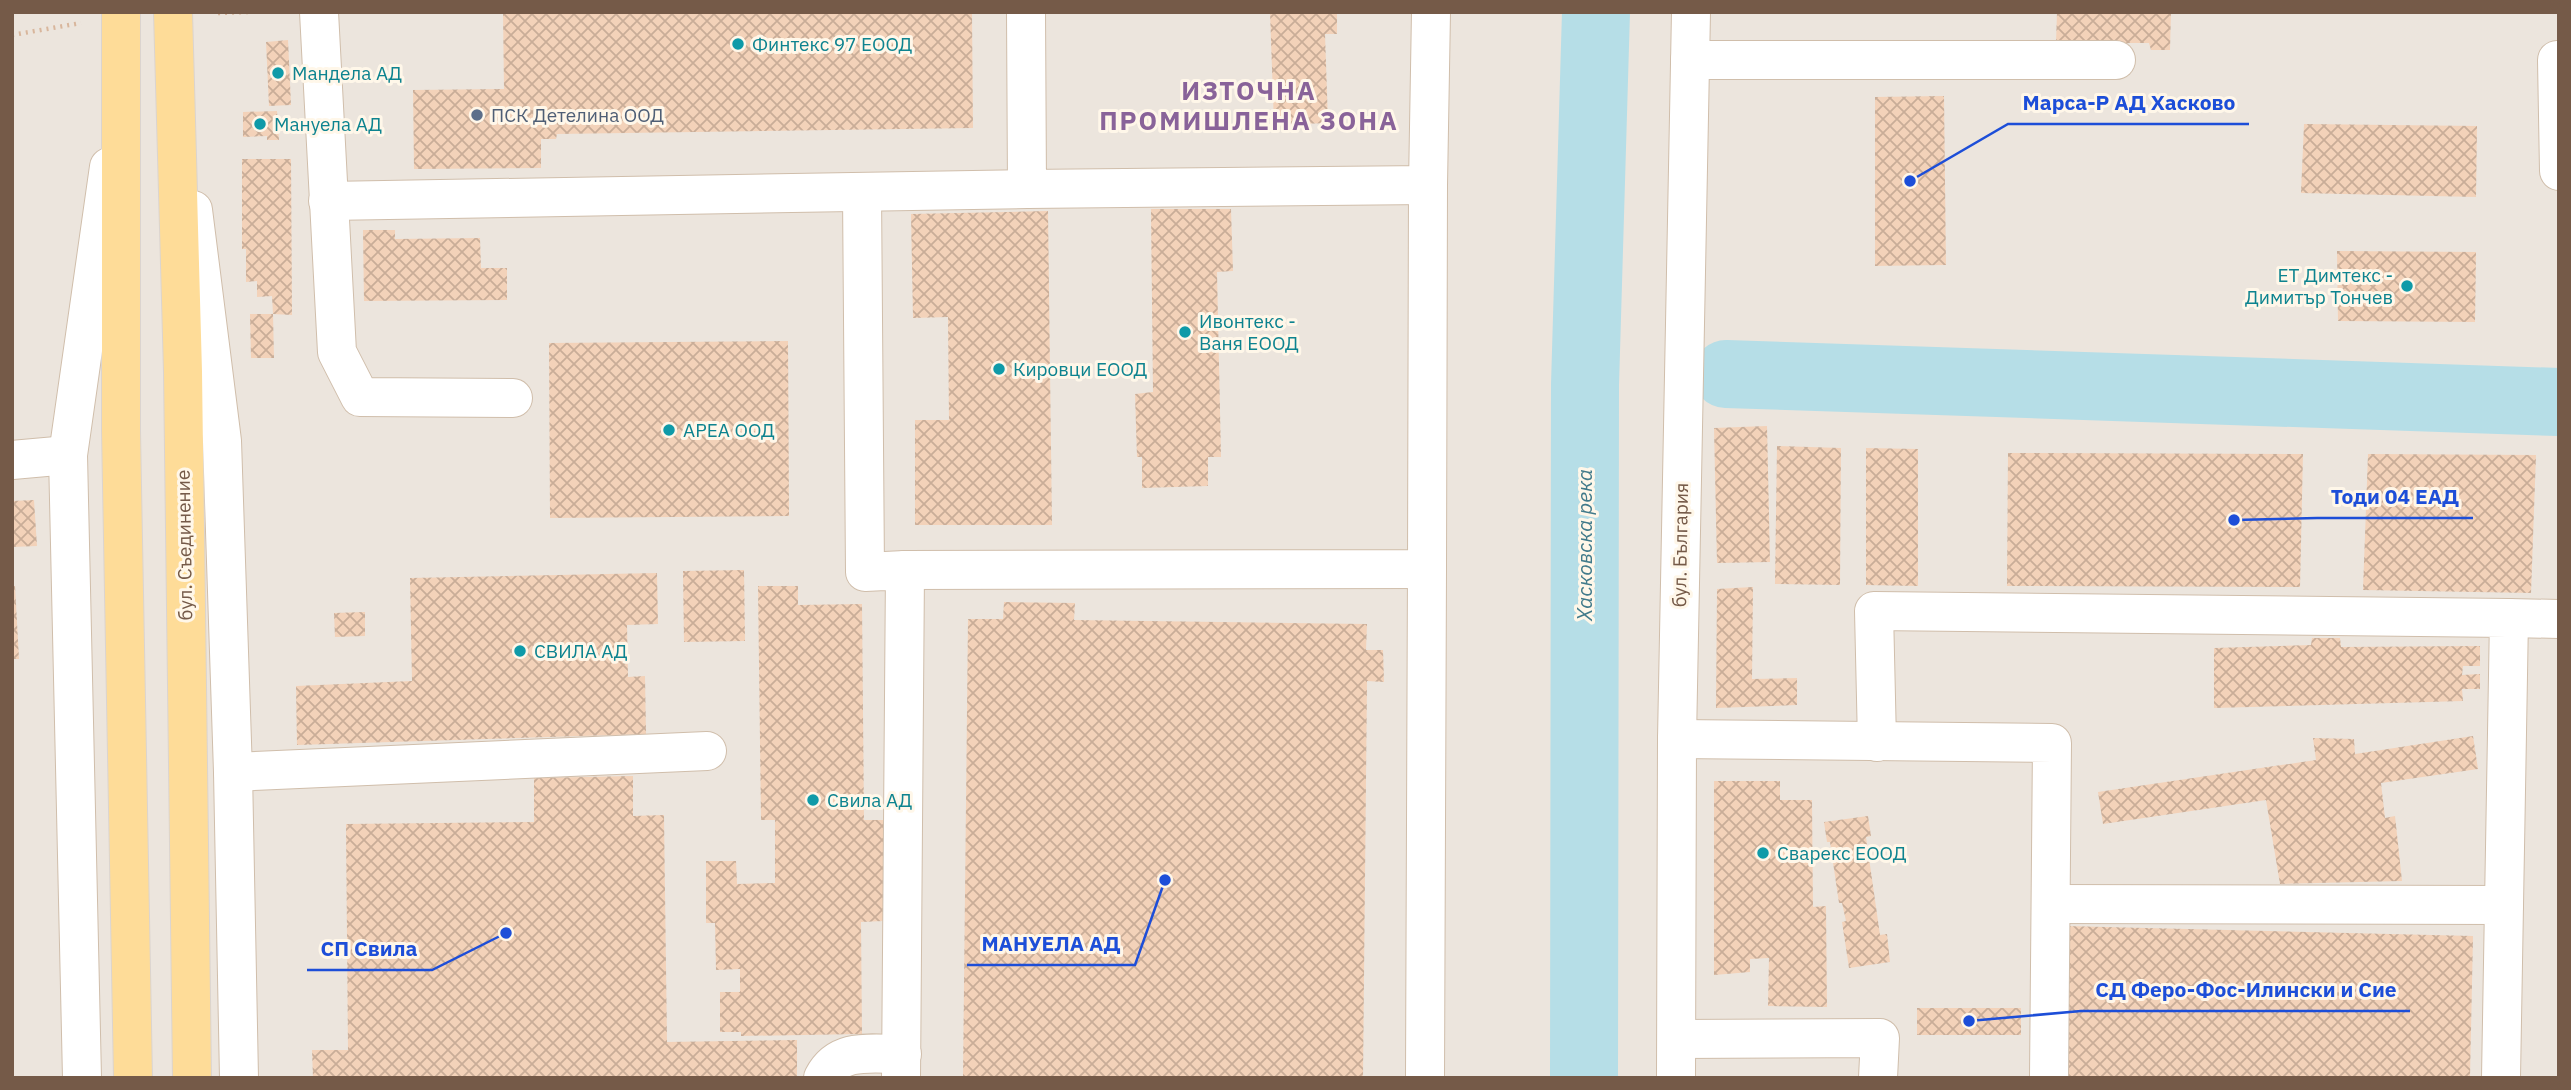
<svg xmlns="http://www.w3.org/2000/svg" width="2571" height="1090" font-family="'IBM Plex Sans',sans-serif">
<defs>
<pattern id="building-cross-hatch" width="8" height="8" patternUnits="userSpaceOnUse" patternTransform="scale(1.75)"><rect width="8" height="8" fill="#f3d2b9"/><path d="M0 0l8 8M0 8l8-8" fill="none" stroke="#c9ad98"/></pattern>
</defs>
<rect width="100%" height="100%" fill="#fdf3e2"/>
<!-- industrial -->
<rect fill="#ece5dd" x="12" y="12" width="2547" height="1066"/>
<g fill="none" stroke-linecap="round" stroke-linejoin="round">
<!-- river -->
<g stroke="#b6dee7" stroke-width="68">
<polyline points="1726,374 2559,402"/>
<polyline points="1584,1078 1585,385 1596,12"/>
</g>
</g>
<!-- building -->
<g fill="url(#building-cross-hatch)">
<polygon points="503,12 972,12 973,128 557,134 556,139 541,139 541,168 414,169 413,90 504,89"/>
<polygon points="1270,12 1337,12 1337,34 1325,34 1328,123 1274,125"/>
<polygon points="2057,12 2171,12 2170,50 2151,50 2149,43 2056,43"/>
<polygon points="288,40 291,105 269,106 266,42"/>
<polygon points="1944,96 1946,265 1875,266 1875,97"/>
<polygon points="277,111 279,140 267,140 267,136 243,137 243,112"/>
<polygon points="2304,124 2477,126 2476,197 2301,193"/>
<polygon points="242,159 291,159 292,315 273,314 274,358 251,358 250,314 273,314 272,296 257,297 257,281 246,282 246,249 242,249"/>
<polygon points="1151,209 1231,209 1233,271 1217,272 1221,457 1208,457 1208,486 1142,488 1142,457 1137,457 1135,394 1153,392"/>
<polygon points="1048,211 1052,525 915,525 915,420 949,420 948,317 913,318 911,214"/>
<polygon points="363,230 395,230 395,239 480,238 481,268 507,268 507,300 364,301"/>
<polygon points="2337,251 2476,252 2475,322 2338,321"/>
<polygon points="788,341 789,516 550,518 549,343"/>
<polygon points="1767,426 1770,562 1717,563 1714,428"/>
<polygon points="1777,446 1841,448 1840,585 1775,584"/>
<polygon points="1866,448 1918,449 1918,586 1866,585"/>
<polygon points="2008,453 2303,454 2300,587 2007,586"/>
<polygon points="2368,454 2536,455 2531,593 2363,590"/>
<polygon points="34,500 37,546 12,547 12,501"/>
<polygon points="744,570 745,641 684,642 683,571"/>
<polygon points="657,573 658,624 627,625 628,677 645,676 646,734 297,745 296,686 412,681 410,578"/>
<polygon points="12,586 15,586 19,659 12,659"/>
<polygon points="758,586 798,586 798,605 862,604 864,820 883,820 884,921 861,922 862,1034 741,1036 741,1032 720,1032 720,992 740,992 740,969 716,970 715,923 706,923 706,861 736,861 737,884 775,883 775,820 761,820"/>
<polygon points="1753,587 1752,679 1797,678 1797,705 1716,708 1717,589"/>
<polygon points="1004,602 1075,603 1074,620 1367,624 1366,650 1383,650 1384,682 1367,681 1363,1078 963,1078 968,619 1003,619"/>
<polygon points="365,612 365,636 335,637 334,613"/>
<polygon points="2312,638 2340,638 2341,647 2480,646 2480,666 2463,666 2462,675 2480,674 2480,689 2462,689 2463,701 2214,708 2214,648 2311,645"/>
<polygon points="2473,736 2478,769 2381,783 2385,818 2395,816 2402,881 2280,884 2266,800 2103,824 2098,792 2316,760 2313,738 2354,739 2355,754"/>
<polygon points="633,776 633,816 664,815 667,1042 797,1040 797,1078 313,1078 312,1050 348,1050 346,824 534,822 534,778"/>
<polygon points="1714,781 1780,781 1780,800 1812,800 1813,907 1826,906 1827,1007 1768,1006 1769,958 1750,959 1750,972 1714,975"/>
<polygon points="1868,816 1871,836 1866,837 1880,935 1887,934 1890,962 1849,968 1842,922 1846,921 1842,903 1839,903 1830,842 1827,842 1824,822"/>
<polygon points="2065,926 2473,936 2470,1078 2061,1078"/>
<rect x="1917" y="1008" width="104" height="27"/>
</g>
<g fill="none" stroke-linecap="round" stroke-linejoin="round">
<defs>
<g id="minor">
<polyline points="319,12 337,352 360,397 513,398"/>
<polyline points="1026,12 1027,189 1428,185 1431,12"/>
<polyline points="1690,60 2116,60"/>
<polyline points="2557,60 2559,171"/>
<polyline points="862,192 865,572 905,570 901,1078"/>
<polyline points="328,201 1027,189"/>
<polyline points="193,210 222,441 233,772 239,1078"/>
<polyline points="12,460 68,455"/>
<polyline points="905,570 1427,569 1428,185"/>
<polyline points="2509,618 2559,619"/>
<polyline points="1677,739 2052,743 2049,1078"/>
<polyline points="1877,742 1874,611 2509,618 2504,905"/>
<polyline points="233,772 707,751"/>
<polyline points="2051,904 2504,905 2501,1078"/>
<polyline points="1677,1039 1880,1038 1878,1078"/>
<polyline points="82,1078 68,455 109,167"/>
<path d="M823,1078C839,1047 871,1054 902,1054"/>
<polyline points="1425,1078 1427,569"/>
<polyline points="1676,1078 1677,739 1691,12"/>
</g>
<g id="major">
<polyline points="121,12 121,431 133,1078"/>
<polyline points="173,12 183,372 192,1078"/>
</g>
</defs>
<!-- minor casing -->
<use href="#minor" stroke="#d0beab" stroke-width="40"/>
<!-- major casing -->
<use href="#major" stroke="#dbd4cf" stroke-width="40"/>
<!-- path -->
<g stroke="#d8b69c" stroke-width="4.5" stroke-dasharray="2 5" stroke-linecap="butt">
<polyline points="218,13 249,12"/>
<polyline points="12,35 81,23"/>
</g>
<!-- minor -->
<use href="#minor" stroke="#fff" stroke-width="38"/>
<!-- major -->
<use href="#major" stroke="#fedc98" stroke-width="38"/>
</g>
<!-- markers -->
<g fill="#0f9aa8" stroke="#fff7e9" stroke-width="2.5">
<circle cx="738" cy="44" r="7"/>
<circle cx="278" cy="73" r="7"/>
<circle cx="260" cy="124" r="7"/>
<circle cx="2407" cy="286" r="7"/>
<circle cx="1185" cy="332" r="7"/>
<circle cx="999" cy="369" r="7"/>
<circle cx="669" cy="430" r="7"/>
<circle cx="520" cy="651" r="7"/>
<circle cx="813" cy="800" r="7"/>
<circle cx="1763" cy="853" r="7"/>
</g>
<circle fill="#5c6f8a" stroke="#fff7e9" stroke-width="2.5" cx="477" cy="115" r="7"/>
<g text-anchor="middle" stroke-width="6" stroke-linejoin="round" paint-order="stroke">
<!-- culture labels -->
<g font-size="19" fill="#0d838f" stroke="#fff7e9" text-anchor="start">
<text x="752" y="51">Финтекс 97 ЕООД</text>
<text x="292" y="80">Мандела АД</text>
<text x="274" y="131">Мануела АД</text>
<text x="2393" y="282" text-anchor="end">ЕТ Димтекс -<tspan x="2393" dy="22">Димитър Тончев</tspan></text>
<text x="1199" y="328">Ивонтекс -<tspan x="1199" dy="22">Ваня ЕООД</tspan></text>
<text x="1013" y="376">Кировци ЕООД</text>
<text x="683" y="437">АРЕА ООД</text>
<text x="534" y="658">СВИЛА АД</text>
<text x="827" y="807">Свила АД</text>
<text x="1777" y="860">Сварекс ЕООД</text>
</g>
<!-- service labels -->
<g font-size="19" fill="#4e5e75" stroke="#fff7e9" text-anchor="start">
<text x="491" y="122">ПСК Детелина ООД</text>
</g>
<!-- street labels -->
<g font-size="19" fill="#755a48" stroke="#fff7e9">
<text transform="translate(184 545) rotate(-91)" y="7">бул. Съединение</text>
<text transform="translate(1680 545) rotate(-89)" y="7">бул. България</text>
</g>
<!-- water labels -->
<g font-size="21" font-style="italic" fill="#417a8a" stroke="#fff7e9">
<text transform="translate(1585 545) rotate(-90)" y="7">Хасковска река</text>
</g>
<!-- district labels -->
<g font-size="26" font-weight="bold" letter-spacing="2" fill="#896399" stroke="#fff7e9">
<text x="1249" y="100">ИЗТОЧНА<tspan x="1249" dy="30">ПРОМИШЛЕНА ЗОНА</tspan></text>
</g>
</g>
<!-- callouts -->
<path fill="none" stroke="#1d4ed8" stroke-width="2.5" d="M1910 181L2008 124H2249M2234 520L2317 518H2473M1165 880L1135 965H967M506 933L432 970H307M1969 1021L2081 1011H2410"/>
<g fill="#1d4ed8" stroke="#fff7e9" stroke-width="2.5">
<circle cx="1910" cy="181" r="7"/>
<circle cx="2234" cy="520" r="7"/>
<circle cx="1165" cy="880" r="7"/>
<circle cx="506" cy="933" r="7"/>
<circle cx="1969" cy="1021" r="7"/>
</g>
<g font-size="21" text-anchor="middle" font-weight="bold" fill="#1d4ed8" stroke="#fff7e9" stroke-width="6" stroke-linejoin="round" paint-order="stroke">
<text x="2129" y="110">Марса-Р АД Хасково</text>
<text x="2395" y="504">Тоди 04 ЕАД</text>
<text x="1051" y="951">МАНУЕЛА АД</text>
<text x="369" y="956">СП Свила</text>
<text x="2246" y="997">СД Феро-Фос-Илински и Сие</text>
</g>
<!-- border -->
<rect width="2571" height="1090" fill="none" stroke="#755a48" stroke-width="28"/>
</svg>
